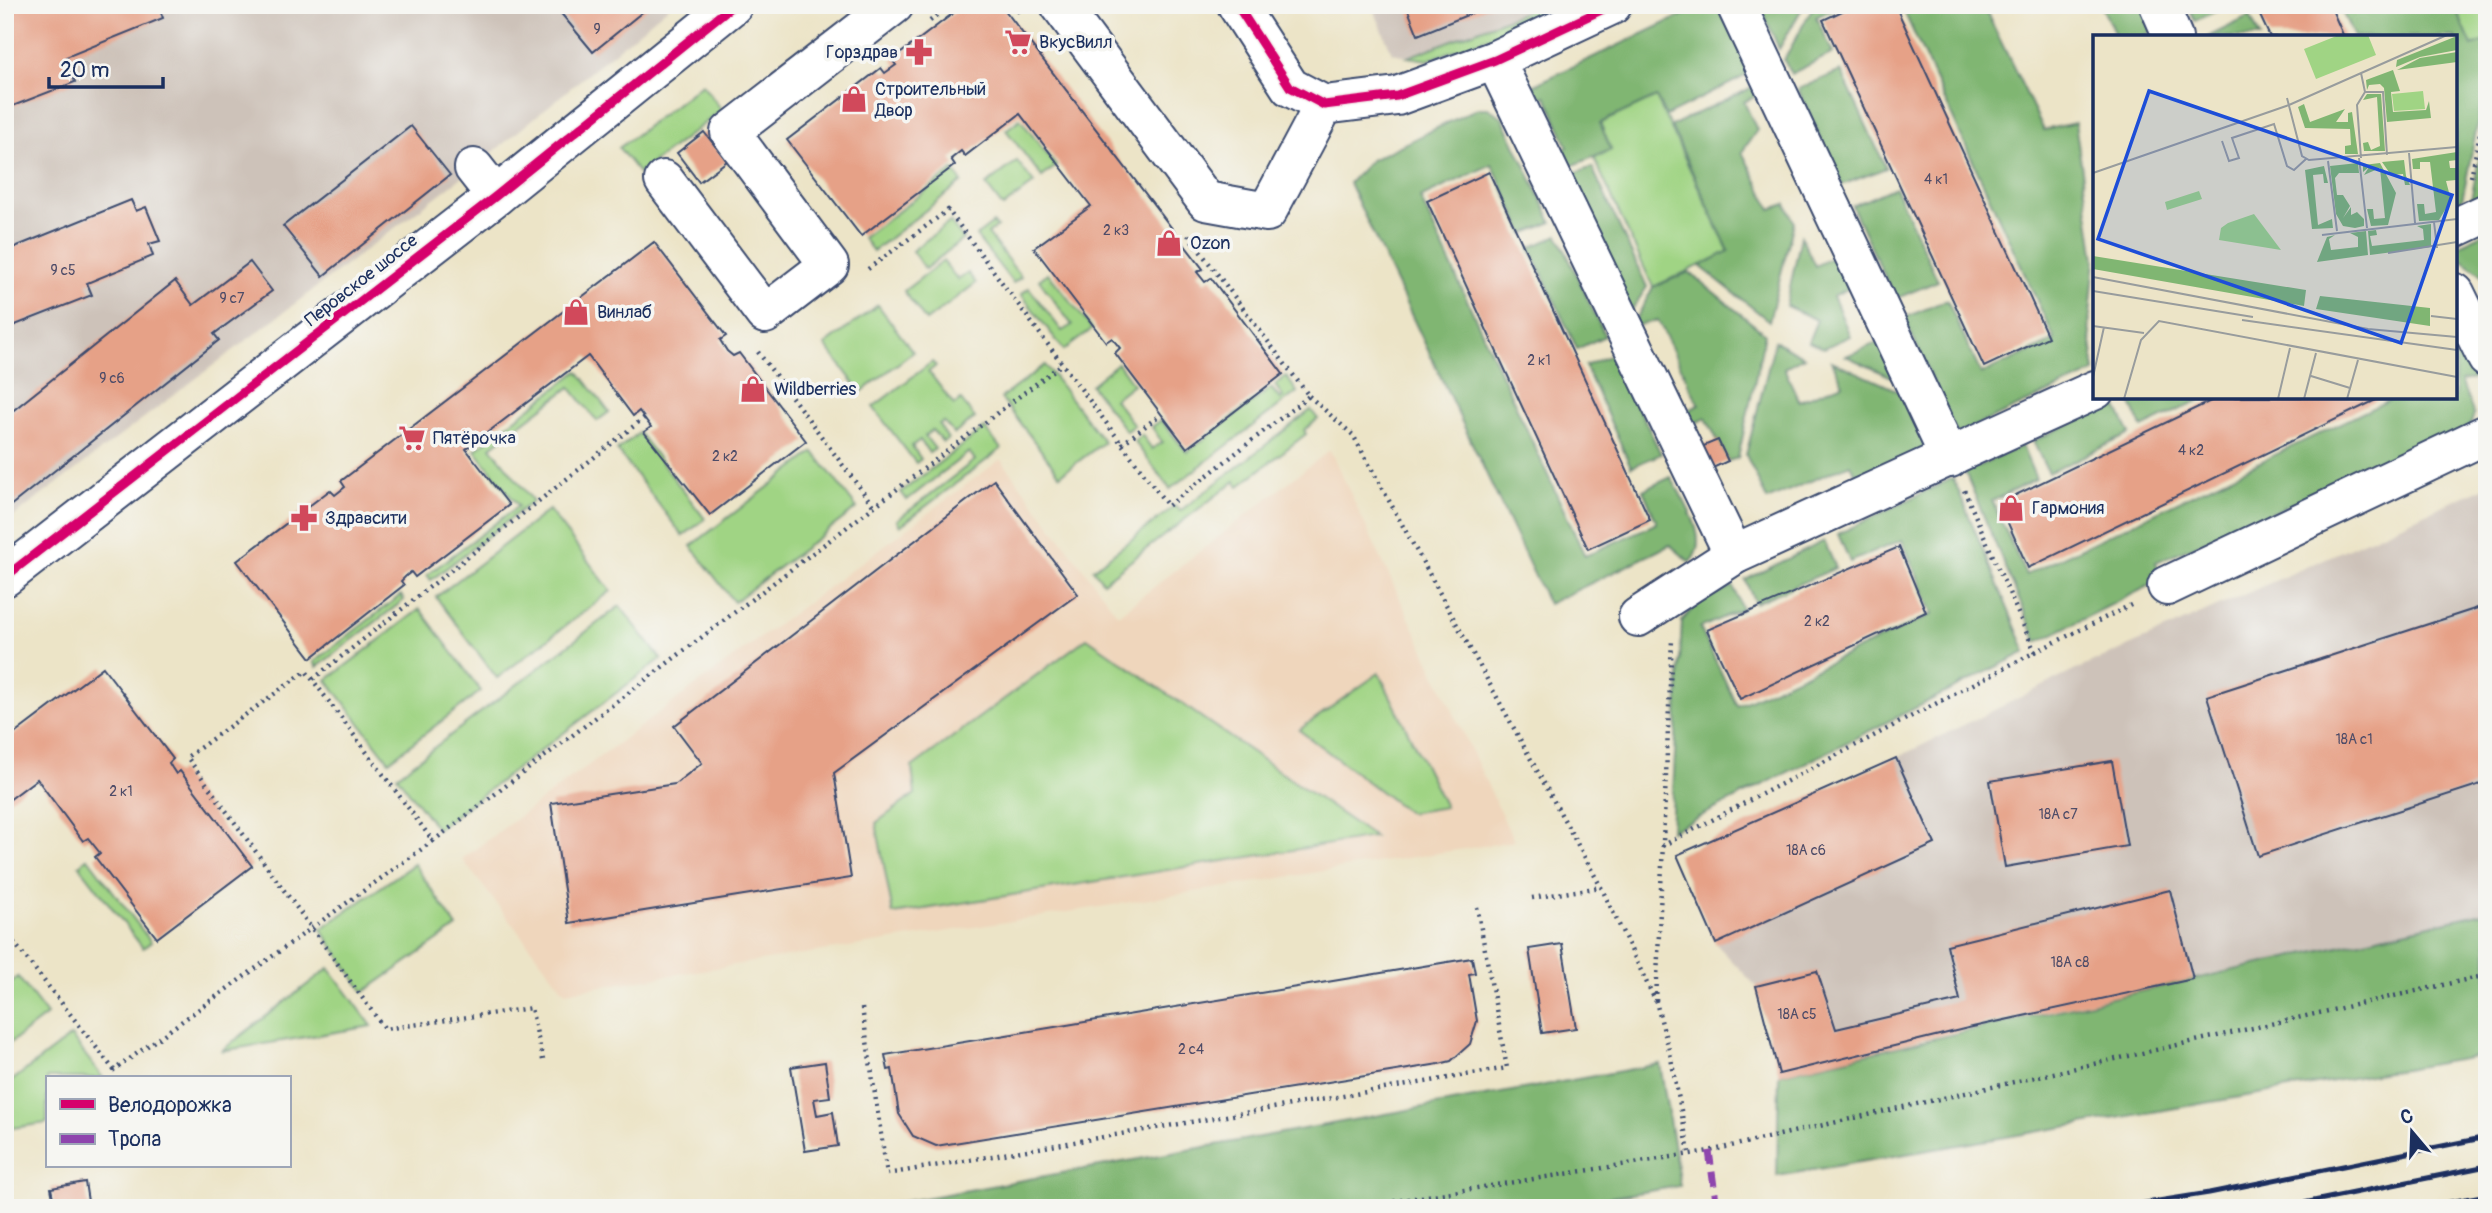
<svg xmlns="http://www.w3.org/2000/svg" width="2492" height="1213" font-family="Pangolin,sans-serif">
<rect width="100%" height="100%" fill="#f6f6f2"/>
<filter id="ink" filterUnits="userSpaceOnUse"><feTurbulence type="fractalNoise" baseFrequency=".0143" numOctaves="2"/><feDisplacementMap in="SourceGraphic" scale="14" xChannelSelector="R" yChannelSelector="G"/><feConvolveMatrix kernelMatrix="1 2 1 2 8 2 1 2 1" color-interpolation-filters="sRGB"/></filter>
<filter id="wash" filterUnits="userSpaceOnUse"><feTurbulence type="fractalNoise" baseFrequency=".00686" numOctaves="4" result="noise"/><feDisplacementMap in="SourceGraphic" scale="28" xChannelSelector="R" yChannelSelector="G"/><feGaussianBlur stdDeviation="1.57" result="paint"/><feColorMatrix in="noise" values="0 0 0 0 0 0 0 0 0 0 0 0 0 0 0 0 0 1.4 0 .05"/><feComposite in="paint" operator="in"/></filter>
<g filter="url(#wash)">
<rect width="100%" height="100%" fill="#ece4c7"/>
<!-- built -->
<polygon fill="#efd6bc" points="1330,450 1514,841 565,992 462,859 1001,459 1118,615"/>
<!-- industrial -->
<g fill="#cdc2b9">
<polygon points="5,5 671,5 474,168 5,523"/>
<polygon points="1372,5 1572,5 1428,60 1392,53"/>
<polygon points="2487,486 2487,912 1968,1028 1779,1074 1756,986 1716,944 1677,855 1896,758 2080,668"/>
</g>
<!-- green -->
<g fill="#a0d484" stroke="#5e8271" stroke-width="2">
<polygon points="1543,5 1563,5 1558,12 1428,60 1408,57"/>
<polygon points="2454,5 2487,5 2487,40 2472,46"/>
<polygon points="702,84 722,110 639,173 619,148"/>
<polygon points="1656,97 1729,252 1653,287 1594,158 1611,150 1600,123"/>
<polygon points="1020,119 1056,166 1042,177 1006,130"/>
<polygon points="1017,161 1034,183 1003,207 986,185"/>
<polygon points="953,170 962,182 873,251 863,238"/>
<polygon points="950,222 963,239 925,269 912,251"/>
<polygon points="993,223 997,227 988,234 1021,277 1013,283 976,236"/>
<polygon points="943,261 958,280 968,273 976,283 926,321 904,291"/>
<polygon points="1048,273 1092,329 1064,350 1021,294 1029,288 1062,331 1072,325 1039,280"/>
<polygon points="878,305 913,352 861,392 825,345"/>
<polygon points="932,362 936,366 928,372 932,376 954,405 961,400 975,418 954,434 944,422 939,425 948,439 943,442 932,430 925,436 935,449 929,453 920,440 912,446 921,459 916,463 873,407"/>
<polygon points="1118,363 1133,384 1114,399 1134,425 1126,431 1091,385"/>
<polygon points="1045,365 1104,442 1060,475 1001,398"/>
<polygon points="578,371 609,412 597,421 570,387 491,447 533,501 431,580 427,575 518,506 475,450"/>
<polygon points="1286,376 1297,392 1170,489 1134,441 1142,435 1152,449 1162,442 1152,427 1161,420 1187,452 1271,388 1280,399 1283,397 1275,385"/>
<polygon points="1311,410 1318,419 1304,430 1306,434 1239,486 1235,481 1103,582 1093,569 1175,506 1180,511"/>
<polygon points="985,428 1001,449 900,526 897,520 975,460 969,452 907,500 901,492"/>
<polygon points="639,433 705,519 683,536 617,450"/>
<polygon points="814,452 857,508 734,602 691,546"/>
<polygon points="549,510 611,591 497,678 436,597"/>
<polygon points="401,595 404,600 317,667 314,662"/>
<polygon points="620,606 661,659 437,829 397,776"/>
<polygon points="420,609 481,691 389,761 327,680"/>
<polygon points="1087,638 1374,837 893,914 876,823 915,794 912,767"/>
<polygon points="1379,673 1445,807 1409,813 1299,730"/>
<polygon points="88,858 151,942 143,948 79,865"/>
<polygon points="414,864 457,927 364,992 321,929"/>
<polygon points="329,968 372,1026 221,1051"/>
<polygon points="18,977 47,1015 5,1047 5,987"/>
<polygon points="71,1036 103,1078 47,1078 47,1123 5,1129 5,1086"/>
</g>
<!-- forest -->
<g fill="#80b672" stroke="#4e7268" stroke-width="2">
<polygon points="1704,5 1724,5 1755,71 1666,116 1656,97 1600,123 1611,150 1559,171 1552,155 1568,147 1546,96 1525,102 1521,91"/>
<polygon points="1760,5 1804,5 1779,49"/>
<polygon points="1814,5 1842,5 1816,17 1833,53 1791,74 1784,60"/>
<polygon points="1901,5 1979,5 1985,9 2044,130 2075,123 2095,259 2089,326 2095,372 1957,434 1904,318 1947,300 1981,374 2055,340"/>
<polygon points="2101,5 2149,5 2160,28 2140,37 2116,37"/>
<polygon points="2187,5 2229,5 2195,21"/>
<polygon points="2339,5 2454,5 2472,46 2487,40 2487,77 2460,210 2455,212 2455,37 2354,37"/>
<polygon points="2250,16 2260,37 2208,37"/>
<polygon points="1841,71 1886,168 1842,185 1798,89"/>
<polygon points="1761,83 1764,92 1744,102 1757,130 1742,152 1771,209 1786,204 1794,222 1769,321 1700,266 1729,251 1671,126"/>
<path d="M1478,108H1488L1502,117L1552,222L1524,234L1492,164L1420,198L1585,556L1657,523L1643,490L1671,477C1683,501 1712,539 1690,562L1670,545L1548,604L1349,183L1371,160Z"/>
<polygon points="2487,120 2487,198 2470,204"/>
<polygon points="1592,167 1647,287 1627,317 1563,178"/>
<polygon points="1895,187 1938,281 1895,299 1852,206"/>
<polygon points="2487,232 2487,283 2479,272 2455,255 2455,247"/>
<polygon points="1558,235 1605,336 1577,349 1530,248"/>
<polygon points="1801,236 1815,266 1839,254 1854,286 1833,296 1850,336 1824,348 1808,342 1817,320 1786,306"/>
<polygon points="1689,272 1765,334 1738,458 1728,461 1706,418 1687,427 1680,414 1699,405 1658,320 1632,327 1653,287"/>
<polygon points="2455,326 2479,378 2461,381 2474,415 2469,428 2156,562 2161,580 2037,642 1965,472 2022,446 2036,479 1992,501 2026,575 2395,397 2455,397"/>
<polygon points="1775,341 1804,357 1784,368 1799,401 1843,384 1832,361 1905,394 1925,439 1924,451 1862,488 1850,464 1767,500 1746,455"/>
<polygon points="1881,341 1898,380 1846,356"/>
<polygon points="1613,354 1661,454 1631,467 1585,366"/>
<polygon points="2128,397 2206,397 2142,428"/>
<polygon points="2115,403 2130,434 2048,473 2033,441"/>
<polygon points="1953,478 2026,652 1671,831 1682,621 1698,602 1733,586 1742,609 1700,628 1737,706 1933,614 1902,540 1850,562 1838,534"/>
<polygon points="1824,541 1836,568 1755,603 1745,580"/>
<polygon points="2487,912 2487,1055 1777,1176 1779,1074"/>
<polygon points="1660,1064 1680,1186 1545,1208 870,1208"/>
</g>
<g id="blocks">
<!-- building -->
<g fill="#e6a187">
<polygon points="5,5 158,5 163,18 66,57 75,82 5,109"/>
<polygon points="554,5 651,5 593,52"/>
<polygon points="964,5 1001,5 1203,269 1197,272 1205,282 1211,278 1283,374 1187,448 1115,353 1120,348 1115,342 1112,338 1106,342 1034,248 1091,206 1020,114 965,156 961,151 951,159 955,165 861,236 787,140 881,68 885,73 896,65 892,60"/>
<polygon points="1406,5 1492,5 1418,35"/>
<polygon points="1855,5 1895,5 2048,337 1984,367 1823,20"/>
<polygon points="2255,5 2330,5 2344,37 2270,37"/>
<polygon points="411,126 450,175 323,276 283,226"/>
<polygon points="704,132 727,161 699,182 677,153"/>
<polygon points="1489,172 1650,520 1588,549 1427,201"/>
<polygon points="131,200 136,211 146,207 160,241 149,244 153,256 87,283 92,295 5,329 5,251"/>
<polygon points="654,242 726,336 720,340 727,351 733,356 739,353 806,441 710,515 644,432 651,427 639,411 633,416 588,356 466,449 509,505 415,577 411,572 406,576 401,581 404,585 311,658 237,561 330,490 335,495 345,487 341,481"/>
<polygon points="250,262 272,291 214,334 219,340 5,510 5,417 175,281 193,305"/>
<polygon points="2219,397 2382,397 2028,568 1999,503"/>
<polygon points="1718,440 1728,461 1704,472 1694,450"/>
<polygon points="994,480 1078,594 834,773 851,878 569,923 551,803 675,784 702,763 674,726"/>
<polygon points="1899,547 1926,612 1740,699 1707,630"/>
<polygon points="2487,605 2487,782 2258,856 2207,696"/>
<polygon points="103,667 173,759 169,763 172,768 176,774 180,771 252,866 157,938 95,857 100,853 88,838 83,841 37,779 5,803 5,741"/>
<polygon points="1896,758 1935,844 1716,944 1677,855"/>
<polygon points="2112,761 2127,846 2005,867 1990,781"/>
<polygon points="2170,890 2193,979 1968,1028 1779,1074 1756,986 1817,971 1836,1029 1960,1000 1947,945"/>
<polygon points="1562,944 1576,1028 1542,1033 1529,949"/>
<polygon points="1472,958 1475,973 1469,974 1477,1021 1470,1044 1451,1061 1439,1064 936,1146 913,1136 899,1114 892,1069 888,1070 885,1055"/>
<polygon points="825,1062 830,1097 814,1099 817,1115 833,1112 838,1146 805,1151 791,1067"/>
<polygon points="85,1182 89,1208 55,1208 51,1188"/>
</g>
</g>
</g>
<g filter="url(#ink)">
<use href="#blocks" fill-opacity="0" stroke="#3a4a6e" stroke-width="2"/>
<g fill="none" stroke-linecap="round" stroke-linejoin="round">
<defs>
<g id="minor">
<polyline points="1060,5 1206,201 1267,212 1324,105"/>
<polyline points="1237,5 1290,87 1324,105 1397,96 1495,60 1612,5"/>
<polyline points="1736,5 1950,458"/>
<polyline points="2159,5 2173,37"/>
<polyline points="1495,60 1734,555"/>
<polyline points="474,168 496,196"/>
<polyline points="664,180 765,314 829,265 730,132 894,5"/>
<polyline points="2455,228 2487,213"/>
<polyline points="2455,293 2487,358"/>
<polyline points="5,577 496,196 733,5"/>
<polyline points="2167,586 2487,434"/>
<polyline points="1638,617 1734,555 2095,390"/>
</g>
</defs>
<!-- minor casing -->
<use href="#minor" stroke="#3a4a6e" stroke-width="42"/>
<!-- path -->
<g stroke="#3a4a6e" stroke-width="4.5" stroke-dasharray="2 5" stroke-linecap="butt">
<polyline points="1014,5 1022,16"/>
<polyline points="930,21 951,5"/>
<polyline points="2471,177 2487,99"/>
<polyline points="868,269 948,210 1168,506 1309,396 1188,235"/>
<polyline points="758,352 875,508"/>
<polyline points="1309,396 1353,435 1601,887 1656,1002 1670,1053 1689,1152"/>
<polyline points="1122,444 1161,414"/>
<polyline points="2035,652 2135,603"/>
<polyline points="313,679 644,418"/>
<polyline points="1662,846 2035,652 1964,490"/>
<polyline points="1532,898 1601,887"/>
<polyline points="5,931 114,1070 433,841"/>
<polyline points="1656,1001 1672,639"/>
<polyline points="862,1008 887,1174 1507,1068 1477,907"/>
<polyline points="543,1060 531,1008 385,1029 187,757 306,671 433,841 1062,364"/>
<polyline points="1352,1208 1709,1151 2487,975"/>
</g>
<!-- minor -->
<use href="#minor" stroke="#fff" stroke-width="38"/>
<!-- rail -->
<g stroke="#1b2f5e" stroke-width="5">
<polyline points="2114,1208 2209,1193 2487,1137"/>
<polyline points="2279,1208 2487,1166"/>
<polyline points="2419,1208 2487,1195"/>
</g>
<!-- quiet -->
<polyline stroke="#8e44ad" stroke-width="7" stroke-dasharray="14 7" stroke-linecap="butt" points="1709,1151 1717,1208"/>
<defs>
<g id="cycleway">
<polyline points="1237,5 1290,87 1324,105 1397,96 1495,60 1612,5"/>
<polyline points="5,577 496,196 733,5"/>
</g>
</defs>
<!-- cycleway casing -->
<use href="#cycleway" stroke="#f6f6f2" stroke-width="13"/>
<!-- cycleway -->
<use href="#cycleway" stroke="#d6006c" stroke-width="9"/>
</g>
</g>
<!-- icons -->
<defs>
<symbol id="supermarket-bare" viewBox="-9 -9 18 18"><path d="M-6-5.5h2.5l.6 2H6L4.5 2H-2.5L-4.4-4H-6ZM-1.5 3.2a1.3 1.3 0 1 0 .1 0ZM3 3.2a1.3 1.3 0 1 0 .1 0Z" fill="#d1495b" stroke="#f6f6f2" stroke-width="2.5" paint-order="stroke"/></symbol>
<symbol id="pharmacy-bare" viewBox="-9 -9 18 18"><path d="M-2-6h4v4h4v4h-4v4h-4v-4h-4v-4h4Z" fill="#d1495b" stroke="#f6f6f2" stroke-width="2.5" paint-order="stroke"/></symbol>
<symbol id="shop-bare" viewBox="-9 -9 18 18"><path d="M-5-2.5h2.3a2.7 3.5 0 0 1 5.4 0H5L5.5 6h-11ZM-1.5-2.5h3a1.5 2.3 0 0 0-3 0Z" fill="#d1495b" stroke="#f6f6f2" stroke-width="2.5" paint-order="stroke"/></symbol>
</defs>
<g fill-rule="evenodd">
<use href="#supermarket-bare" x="999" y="23" width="38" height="38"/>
<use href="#pharmacy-bare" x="900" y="33" width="38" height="38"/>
<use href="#shop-bare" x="835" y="80" width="38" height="38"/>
<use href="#shop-bare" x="1150" y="224" width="38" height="38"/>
<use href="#shop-bare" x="557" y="293" width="38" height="38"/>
<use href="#shop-bare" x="734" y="370" width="38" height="38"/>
<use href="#supermarket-bare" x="393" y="419" width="38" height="38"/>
<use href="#shop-bare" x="1992" y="489" width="38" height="38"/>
<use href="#pharmacy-bare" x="285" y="499" width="38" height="38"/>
</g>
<g text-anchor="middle" stroke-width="7" stroke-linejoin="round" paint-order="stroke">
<!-- number labels -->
<g font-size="14" fill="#4e4c68">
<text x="597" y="34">9</text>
<text x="1936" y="184">4 к1</text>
<text x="1116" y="235">2 к3</text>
<text x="63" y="275">9 с5</text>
<text x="232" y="303">9 с7</text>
<text x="1539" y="365">2 к1</text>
<text x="112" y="383">9 с6</text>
<text x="2191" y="455">4 к2</text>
<text x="725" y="461">2 к2</text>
<text x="1817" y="626">2 к2</text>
<text x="2354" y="744">18А с1</text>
<text x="121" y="796">2 к1</text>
<text x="2058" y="819">18А с7</text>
<text x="1806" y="855">18А с6</text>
<text x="2070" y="967">18А с8</text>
<text x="1797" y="1019">18А с5</text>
<text x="1191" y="1054">2 с4</text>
</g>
<!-- poi labels -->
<g font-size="18" fill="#1b2f5e" stroke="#f6f6f2" text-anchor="start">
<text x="1039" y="48">ВкусВилл</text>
<text x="898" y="58" text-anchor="end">Горздрав</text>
<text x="875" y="95">Строительный<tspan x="875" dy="21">Двор</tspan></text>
<text x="1190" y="249">Ozon</text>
<text x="597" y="318">Винлаб</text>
<text x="774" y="395">Wildberries</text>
<text x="433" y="444">Пятёрочка</text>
<text x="2032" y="514">Гармония</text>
<text x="325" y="524">Здравсити</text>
</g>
<!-- street labels -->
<g font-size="18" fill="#1b2f5e" stroke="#f6f6f2">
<text transform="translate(361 280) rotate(-38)" y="6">Перовское шоссе</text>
</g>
</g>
<!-- overview -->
<g transform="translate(2093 35)">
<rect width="364" height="364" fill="#ece4c7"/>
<path d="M246,0H275L283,20L223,44L211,14ZM330,56L332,74L301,76L299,59ZM106,156L109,164L74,175L72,167ZM161,179L188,215L126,205L128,193L135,188Z" fill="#a0d484"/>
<path d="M364,1V15L327,22L303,32L304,25ZM364,17V27L304,35L327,23ZM300,35L307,56L298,57L300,77L333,75L336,66L338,83L294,87L291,53L287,49L276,50L274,55L273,45ZM274,59H288L292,116H271L270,108L275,107L278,115L287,111L284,62L270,65ZM211,69L217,87L252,74L243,87H255V78L259,77L265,119H252V111L258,110L257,94L212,93L205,72ZM364,117V125L356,126L357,133H364V127V157L363,145L353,146L358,165L346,185L326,186L324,169H331L332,179L343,177L337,127H327V134H320L319,124ZM311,125L313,141L317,150H312L310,139L298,140L289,127ZM265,128L266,138H246L242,143L244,160H250L257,171L250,183L258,172V180L264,177L271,184V191L262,193L250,191L243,179L237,131ZM287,128L303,158L295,190L278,191L274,174H280L281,184L292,183L287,133L271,140L276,132L270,137V130ZM231,131L235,148H231L230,139L220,140L225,190L239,184L240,193L219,194L212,135ZM338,189V212L277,220L275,196L283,195L284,200L277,201L279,211L331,205L330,194L324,191ZM273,196L275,220L224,227L234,202L242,200L236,204L238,215L265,212V202L257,198ZM0,221L213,255L211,271L0,234ZM227,261L337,273V291L223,274Z" fill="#80b672"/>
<path fill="none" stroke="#989c9d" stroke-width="2" d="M268,38L272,57H290L294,120M194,63L209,121L216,125L364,112M129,106L136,126L146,123L139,103L181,89L194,131L201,135L213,124M316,118L322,188M266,123L274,193M268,123L264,70L272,57M235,126L244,196M0,138L196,70L354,0M341,187L344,213M229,200L364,184M295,218L364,207M0,242L275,294L364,302M0,256L160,282M338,281L364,284M149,285L364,315M0,291L51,298M218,341L257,353M0,342L11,292M31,364L48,305L66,286L364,342M185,364L197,313M211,364L223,318M254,364L265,325"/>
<path fill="#1d4ed8" fill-opacity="0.15" stroke="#1d4ed8" stroke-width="3.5" d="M56,56L359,160L308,308L5,204Z"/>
<rect width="364" height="364" fill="none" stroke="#1b2f5e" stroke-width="3.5"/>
</g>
<!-- margin -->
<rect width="2492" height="1213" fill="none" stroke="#f6f6f2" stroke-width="28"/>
<!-- legend -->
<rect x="46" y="1076" width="245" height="91" fill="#f6f6f2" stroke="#9ea6b7" stroke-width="2"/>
<rect x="60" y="1099" width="35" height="10" fill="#d6006c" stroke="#9ea6b7" stroke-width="2"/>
<text x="108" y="1112" font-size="21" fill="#1b2f5e">Велодорожка</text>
<rect x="60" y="1134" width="35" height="10" fill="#8e44ad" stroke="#9ea6b7" stroke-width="2"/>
<text x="108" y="1146" font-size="21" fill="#1b2f5e">Тропа</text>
<!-- north arrow -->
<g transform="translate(2412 1132) rotate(341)" stroke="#f6f6f2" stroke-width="5" paint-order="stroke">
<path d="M0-5L12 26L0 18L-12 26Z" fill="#1b2f5e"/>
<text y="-10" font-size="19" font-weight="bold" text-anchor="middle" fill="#1b2f5e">С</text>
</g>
<!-- scale -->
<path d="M49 77v10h114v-10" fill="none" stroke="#1b2f5e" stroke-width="3.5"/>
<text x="60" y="77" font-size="21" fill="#1b2f5e" stroke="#f6f6f2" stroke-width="5" paint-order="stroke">20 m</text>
</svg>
